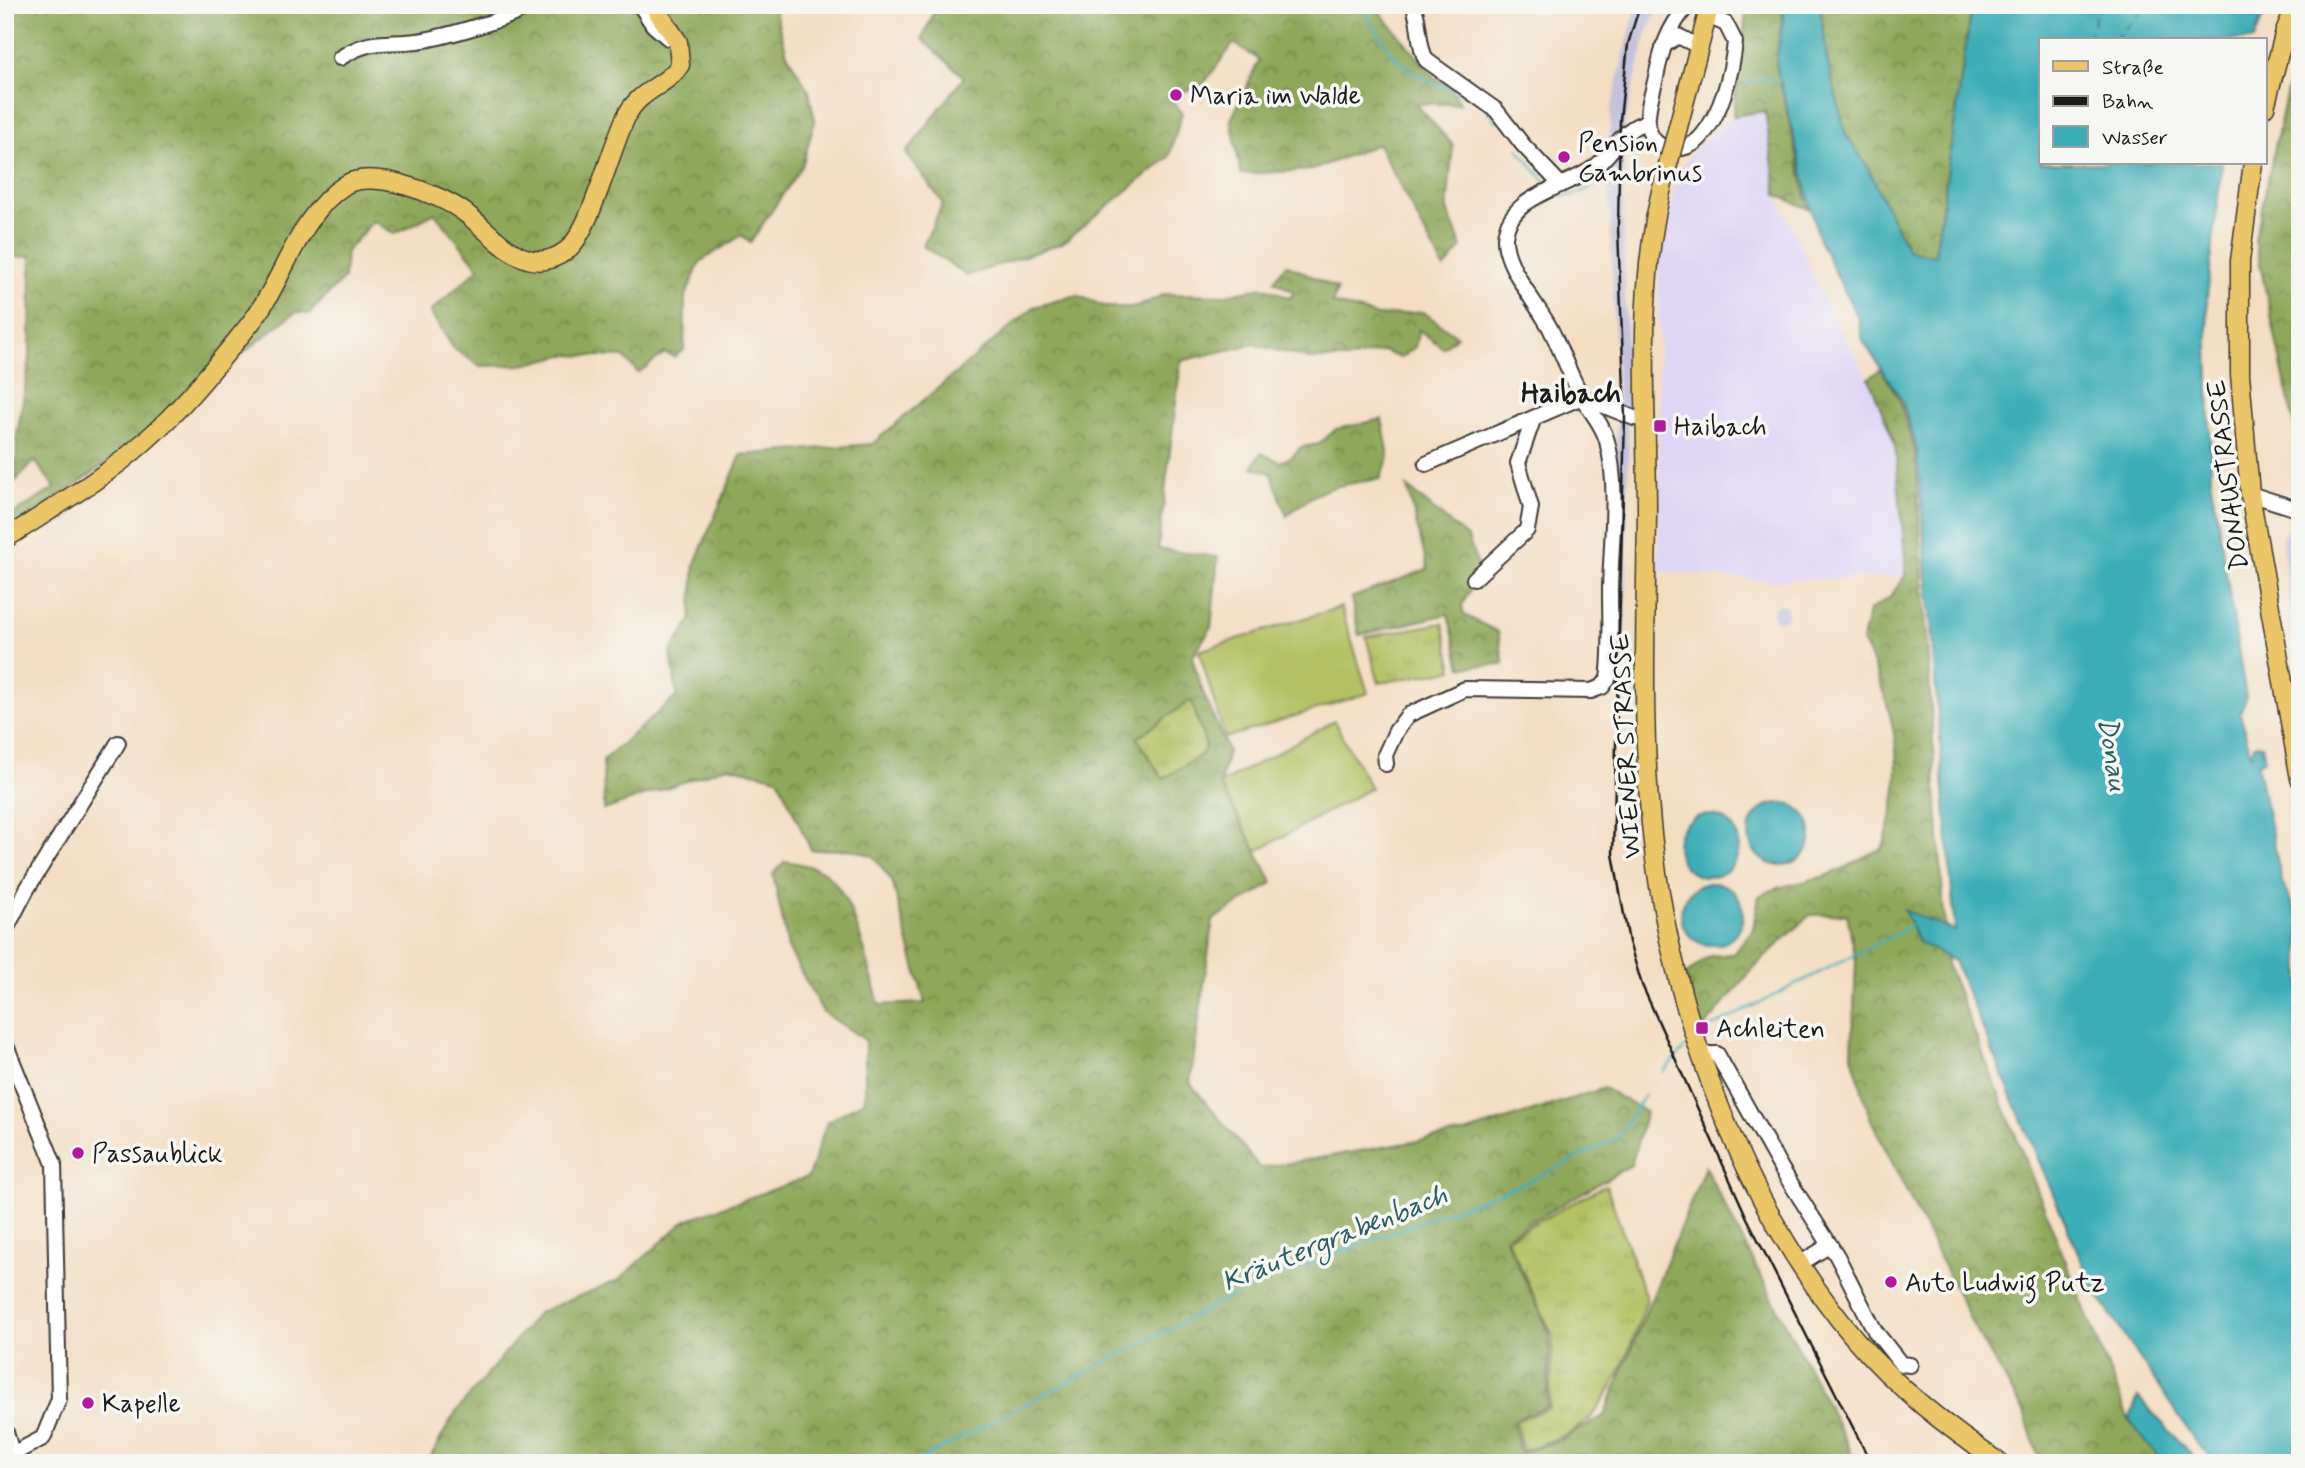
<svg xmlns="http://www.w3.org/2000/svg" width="2305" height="1468" font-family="Mynerve,sans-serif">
<defs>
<pattern id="grass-tufts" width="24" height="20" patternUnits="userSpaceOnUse" patternTransform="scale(1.75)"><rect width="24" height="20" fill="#b3c164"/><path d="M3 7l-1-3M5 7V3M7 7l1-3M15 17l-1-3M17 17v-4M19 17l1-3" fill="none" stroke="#99a556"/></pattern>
<pattern id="forest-crowns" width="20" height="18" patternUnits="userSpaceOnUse" patternTransform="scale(1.75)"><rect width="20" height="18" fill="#8ea75a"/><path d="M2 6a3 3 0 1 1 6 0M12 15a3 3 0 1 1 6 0" fill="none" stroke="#73874a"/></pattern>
</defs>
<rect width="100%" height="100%" fill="#f6f6f2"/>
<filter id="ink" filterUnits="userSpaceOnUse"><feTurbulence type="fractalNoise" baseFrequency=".0143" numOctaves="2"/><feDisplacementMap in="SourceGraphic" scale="14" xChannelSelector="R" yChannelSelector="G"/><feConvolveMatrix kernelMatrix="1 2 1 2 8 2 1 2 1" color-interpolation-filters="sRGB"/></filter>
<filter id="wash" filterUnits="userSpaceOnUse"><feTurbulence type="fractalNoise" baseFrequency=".00686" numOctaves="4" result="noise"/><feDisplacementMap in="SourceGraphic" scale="28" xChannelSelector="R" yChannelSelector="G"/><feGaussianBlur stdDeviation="1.57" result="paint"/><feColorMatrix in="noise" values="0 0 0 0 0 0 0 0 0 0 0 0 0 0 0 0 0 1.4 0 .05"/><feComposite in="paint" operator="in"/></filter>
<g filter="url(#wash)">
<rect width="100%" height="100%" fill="#f3dec2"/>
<!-- built -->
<polygon fill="#dfd5f5" points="1765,111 1777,195 1831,314 1869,378 1895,445 1905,576 1768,581 1659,571 1659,251 1677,178 1691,153 1733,116"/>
<!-- industrial -->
<g fill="#c3c1db">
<polygon points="1636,5 1659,5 1646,35 1624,126 1623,237 1629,416 1626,630 1610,629 1615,584 1617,386 1608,171 1611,110"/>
<polygon points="2295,520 2300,522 2300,689 2282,538"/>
<circle cx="1780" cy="613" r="8"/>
</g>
<!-- grass -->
<g fill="url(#grass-tufts)" stroke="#686e40" stroke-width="2">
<polygon points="1443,623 1453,670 1379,683 1366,637"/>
<polygon points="1191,700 1206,746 1202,754 1163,780 1136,738"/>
<path d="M1606,1185L1647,1301C1632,1340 1619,1386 1590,1418C1573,1435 1543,1443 1522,1451L1516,1421L1549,1408L1553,1336L1507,1238Z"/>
</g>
<!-- forest -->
<g fill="url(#forest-crowns)" stroke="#55623b" stroke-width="2" fill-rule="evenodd">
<path d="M5,5H773L787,54L809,91L815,121L802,166L750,243L742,235L700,262L685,298L684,350L674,357L665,353L638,373L624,357L563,355L523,365L480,366L454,349L430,312L479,268L435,213L395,234L373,221L346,252L344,278L309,314L296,312C245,350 198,390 150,430C104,467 55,500 5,532V519L55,488L35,461L16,481L17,435L30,359L31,256L5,258Z"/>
<polygon points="937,5 1374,5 1433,76 1450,87 1460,104 1416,104 1453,145 1447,210 1462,247 1444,269 1378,144 1312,170 1241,174 1231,120 1259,60 1234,43 1202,86 1168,96 1182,113 1169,157 1062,243 967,276 923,246 943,203 906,153 964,77 922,39"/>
<polygon points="1747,5 1784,5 1776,64 1809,209 1777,195 1765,111 1733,116"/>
<polygon points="1820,5 1972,5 1935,256 1908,250 1866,165 1846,135 1827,60"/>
<polygon points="2300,49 2300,454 2255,240 2292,67"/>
<path d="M1286,264L1338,289L1332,303L1378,316L1423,312L1457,336L1443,348L1419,330L1415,347L1400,358L1384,351L1347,359H1310L1253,344L1181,361L1158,549L1218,557L1211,628L1192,657L1202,690L1228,751L1220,784L1273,883L1213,920L1190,1083L1260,1168L1465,1133L1604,1088L1646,1112L1631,1165L1505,1237L1550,1334L1547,1406L1513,1420L1520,1453L1559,1440L1604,1416L1705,1167L1857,1463H427L455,1413L539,1312L619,1280L686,1220L808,1177L827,1122L865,1100V1040L823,1012L788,948L773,874L785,861C797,863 811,865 822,871C853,889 870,971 879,1005L925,1003L892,881L873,856L850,849L811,850L778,778L728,766L604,810L603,760L677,696L671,652L691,620L695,563L741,455L872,444L1034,307L1077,295L1106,307H1137L1165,294L1226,295L1263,287L1290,298L1294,292L1274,281ZM1191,700L1206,746L1202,754L1163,779L1137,738Z"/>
<path d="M1881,369L1900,401L1915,451L1947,964L2129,1420L2163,1463H2040L2024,1412L1973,1325L1870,1118L1852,1055L1856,961L1847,914L1810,915L1755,966L1703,1029L1685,975L1710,956L1733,954L1753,929L1759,896C1784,882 1813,883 1838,871C1855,864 1863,855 1882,849C1910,773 1896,711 1862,640L1869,611L1890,597L1905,576V557L1895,445L1869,378Z"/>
<path d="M1382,419L1389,457L1380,479C1338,485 1319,486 1287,516L1271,473L1252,467L1261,453L1280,462L1292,457L1301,447L1319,444L1336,429Z"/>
<polygon points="1407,487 1468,538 1480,572 1462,605 1464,615 1498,632 1504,664 1461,667 1448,614 1359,635 1351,598 1428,569"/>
</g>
<!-- pitch -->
<g fill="#b3c164" stroke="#686e40" stroke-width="2">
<polygon points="1341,607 1368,693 1225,738 1199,651"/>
<polygon points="1334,721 1371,788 1257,851 1220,784"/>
</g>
<!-- water -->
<g fill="#3daeb7" stroke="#2c656a" stroke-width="2">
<polygon points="1785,5 1820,5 1827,60 1846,135 1866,165 1908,250 1935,256 1972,5 2267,5 2254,40 2041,40 2041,163 2222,163 2207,298 2211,478 2246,698 2240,713 2251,755 2254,744 2262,745 2265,759 2257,764 2282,882 2300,921 2300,1463 2218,1463 2198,1445 2094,1290 1954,961 1918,942 1904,910 1955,931 1917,450 1902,400 1863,341 1858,318 1819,240 1776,64"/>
<circle cx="1780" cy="834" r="31"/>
<circle cx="1708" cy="846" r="31"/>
<circle cx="1712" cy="914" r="31"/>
<polygon points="2138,1397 2199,1463 2163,1463 2129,1420"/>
</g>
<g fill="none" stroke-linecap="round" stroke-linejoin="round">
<!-- stream -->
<g stroke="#3daeb7" stroke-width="2.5">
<path d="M1360,5C1396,60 1399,74 1465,95"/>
<polyline points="1747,84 1765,78 1779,80"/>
<polyline points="1487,111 1496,122"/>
<polyline points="1518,149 1547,184"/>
<path d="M1557,194C1583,206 1616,163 1633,146"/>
<polyline points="1712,1027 1911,926"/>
<polyline points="1663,1072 1685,1048"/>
<polyline points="913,1463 1257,1283 1525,1183 1617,1138 1645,1095"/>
</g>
<!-- ferry -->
<g stroke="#2b5e62" stroke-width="2" stroke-dasharray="9 7" stroke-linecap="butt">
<polyline points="2091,40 2090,34 2099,5"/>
<polyline points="2114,40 2148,5"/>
</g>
</g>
</g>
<g filter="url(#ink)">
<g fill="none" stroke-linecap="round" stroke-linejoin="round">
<defs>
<g id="minor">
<polyline points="640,5 653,25 668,38 673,34"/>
<path d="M1413,5C1421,23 1417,43 1426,60L1496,110L1523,145L1561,185"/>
<path d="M1688,5C1668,28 1662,48 1656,77C1653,92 1646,110 1648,125C1652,154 1685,155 1701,137C1722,113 1732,72 1735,42L1726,24L1708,16"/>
<polyline points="1663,46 1678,36 1700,47"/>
<path d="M340,58C370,38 384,45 417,41C436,39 518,17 530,5"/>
<polyline points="1426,464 1582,397 1634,418 1647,419"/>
<polyline points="2250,494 2300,510"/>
<polyline points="1474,579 1527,530 1531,507 1518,463 1533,420"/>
<path d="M1386,764L1385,755L1396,731L1408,715L1465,689L1591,691L1602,687L1608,679C1612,650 1610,619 1610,589C1611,542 1619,487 1607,441C1602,422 1589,411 1581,395C1569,373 1561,350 1550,328C1537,304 1504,265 1505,238C1508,196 1564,188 1592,169C1615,154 1619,129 1647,122"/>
<polyline points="5,931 27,889 118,743"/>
<polyline points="5,1043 54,1164 59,1399 43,1438 5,1458"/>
<polyline points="1702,1054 1717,1054 1781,1168 1837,1256 1875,1331 1901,1364 1910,1365"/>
<polyline points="1801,1263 1830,1245"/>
<polyline points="5,1429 13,1456"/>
</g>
<g id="major">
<polyline points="2265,107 2285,31 2296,5"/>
<polyline points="1678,127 1710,5"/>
<polyline points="2253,163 2240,261 2240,374 2250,494 2300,779"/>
<path d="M1665,176C1635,284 1647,401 1647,512C1646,609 1642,705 1649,801C1663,988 1734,1196 1856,1340C1898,1389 1947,1427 2000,1463"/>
<path d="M5,539C52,508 102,480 144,442C183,408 217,364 250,324C284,281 298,215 345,185C372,168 440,194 464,212C494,234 526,282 567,250C591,231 611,146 627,115C640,89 667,86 680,65L678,42L653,5"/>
</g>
</defs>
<!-- minor casing -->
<use href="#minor" stroke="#3c3935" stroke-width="18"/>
<!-- major casing -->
<use href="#major" stroke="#3c3935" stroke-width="21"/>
<!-- minor -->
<use href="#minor" stroke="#fff" stroke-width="14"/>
<!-- major -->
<use href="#major" stroke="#ebc669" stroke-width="18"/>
<!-- rail -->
<polyline stroke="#1c1c1c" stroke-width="2.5" points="1640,5 1628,44 1620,120 1618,228 1625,418 1613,854 1629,942 1642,985 1747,1218 1871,1463"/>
<defs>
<polyline id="major-bridge" points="1665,176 1678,127"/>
</defs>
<!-- major-bridge casing -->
<use href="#major-bridge" stroke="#3c3935" stroke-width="21" stroke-linecap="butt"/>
<!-- major-bridge -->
<use href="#major-bridge" stroke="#ebc669" stroke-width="18"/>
</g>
</g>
<!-- markers -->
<g fill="#b5179e" stroke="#f6f6f2" stroke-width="2.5">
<circle cx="1176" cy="95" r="7"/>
<circle cx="1564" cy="157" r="7"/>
<rect x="1653" y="419" width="14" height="14" rx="3.5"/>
<rect x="1695" y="1021" width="14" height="14" rx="3.5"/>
<circle cx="78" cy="1153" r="7"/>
<circle cx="1891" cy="1282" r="7"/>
<circle cx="88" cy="1403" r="7"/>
</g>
<g text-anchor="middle" stroke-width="7" stroke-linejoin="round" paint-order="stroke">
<!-- poi labels -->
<g font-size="26" fill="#1c1c1c" stroke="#f6f6f2" text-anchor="start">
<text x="1190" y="104">Maria im Walde</text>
<text x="1578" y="151">Pension<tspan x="1578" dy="30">Gambrinus</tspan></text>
<text x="1674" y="435">Haibach</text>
<text x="1716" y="1037">Achleiten</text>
<text x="92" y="1162">Passaublick</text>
<text x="1905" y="1291">Auto Ludwig Putz</text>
<text x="102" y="1412">Kapelle</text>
</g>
<!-- street labels -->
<g font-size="26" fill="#1c1c1c" stroke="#f6f6f2">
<text transform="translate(2227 475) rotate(-97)" y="9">DONAUSTRASSE</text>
<text transform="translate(1625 746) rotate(-93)" y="9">WIENER STRASSE</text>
</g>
<!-- neighbourhood labels -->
<g font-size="28" font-weight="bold" fill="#1c1c1c" stroke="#f6f6f2">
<text x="1571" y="402">Haibach</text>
</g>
<!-- water labels -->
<g font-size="28" font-style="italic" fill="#2b5e62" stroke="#f6f6f2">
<text transform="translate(2114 754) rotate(81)" y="10">Donau</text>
<text transform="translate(1334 1237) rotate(-22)" y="10">Kräutergrabenbach</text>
</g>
</g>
<!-- margin -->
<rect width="2305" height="1468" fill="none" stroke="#f6f6f2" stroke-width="28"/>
<!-- legend -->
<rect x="2039" y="38" width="228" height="126" fill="#f6f6f2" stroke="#9f9f9c" stroke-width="2"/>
<rect x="2053" y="61" width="35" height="10" fill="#ebc669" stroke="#9f9f9c" stroke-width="2"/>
<text x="2102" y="74" font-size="21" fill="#1c1c1c">Straße</text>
<rect x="2053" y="96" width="35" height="10" fill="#1c1c1c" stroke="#9f9f9c" stroke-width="2"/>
<text x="2102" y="108" font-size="21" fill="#1c1c1c">Bahn</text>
<rect x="2053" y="126" width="35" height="21" fill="#3daeb7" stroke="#9f9f9c" stroke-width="2"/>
<text x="2102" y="144" font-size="21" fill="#1c1c1c">Wasser</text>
</svg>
